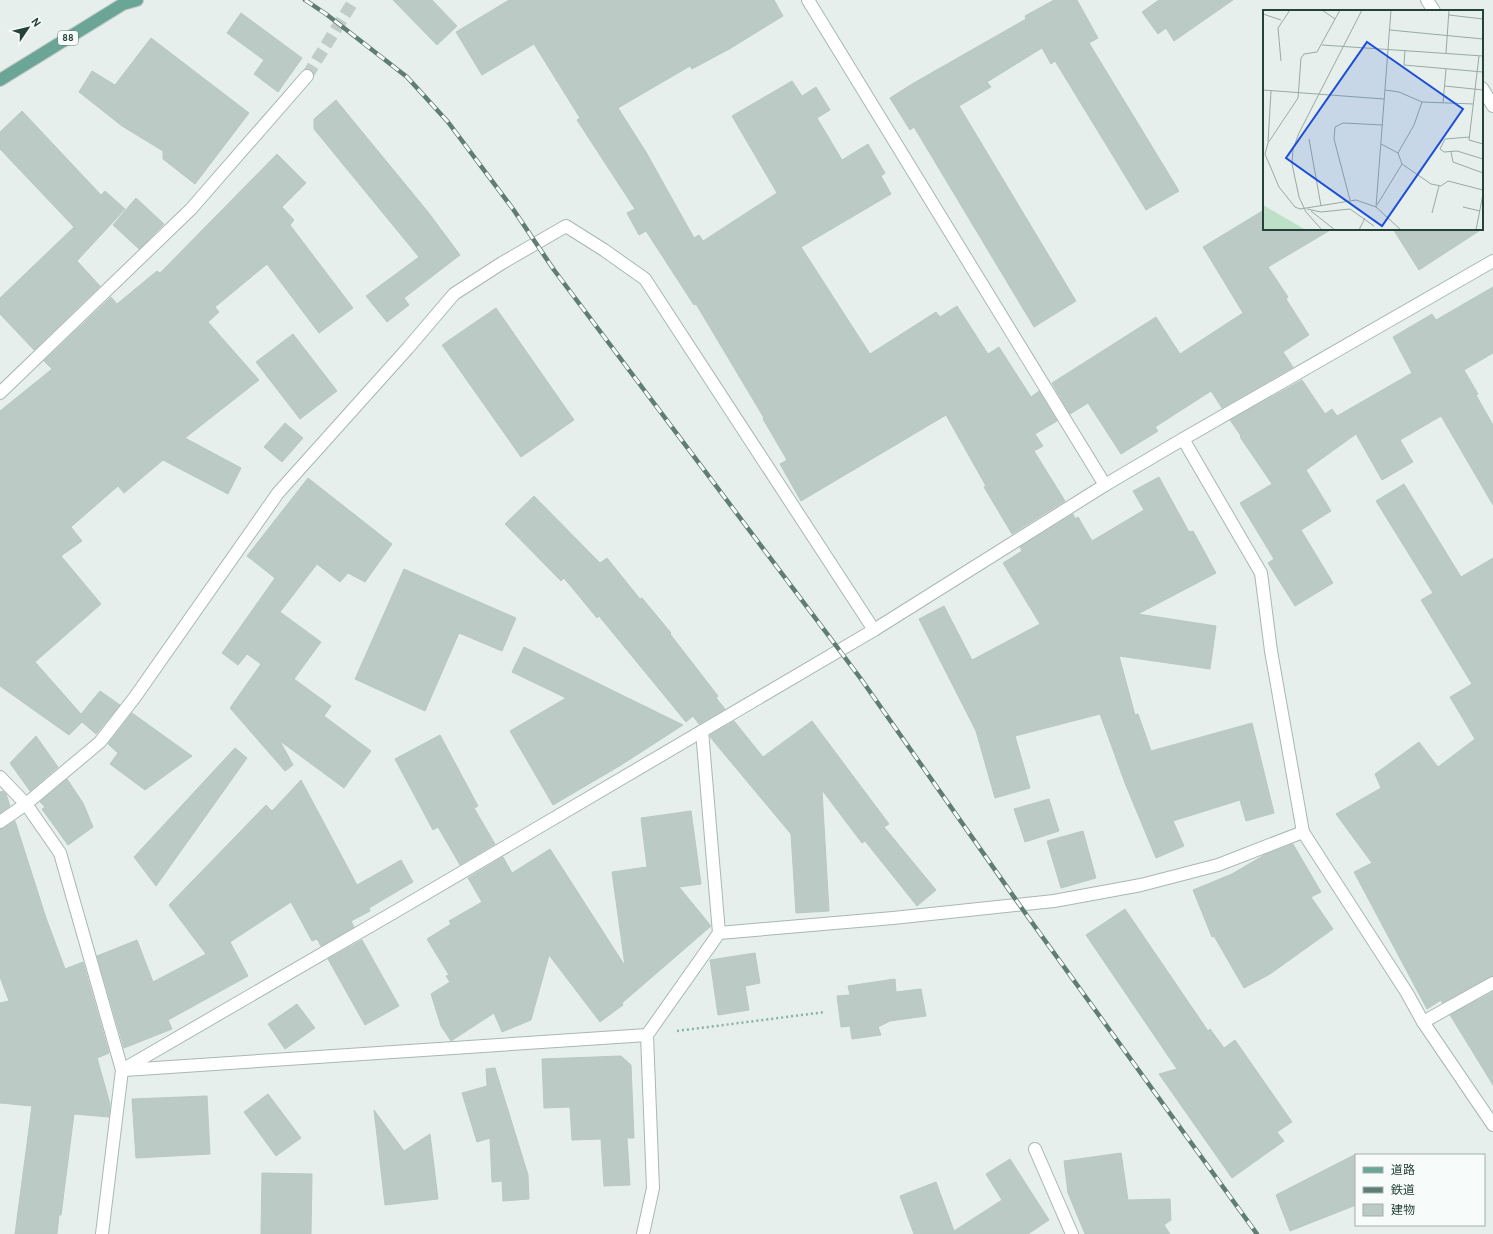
<svg xmlns="http://www.w3.org/2000/svg" width="1493" height="1234" font-family="Overpass,'Noto Sans JP',sans-serif">
<rect width="100%" height="100%" fill="#e6efeb"/>
<!-- building -->
<g fill="#bbcac4" stroke="#b8c9c2">
<polygon points="393,0 432,0 457,26 437,45"/>
<polygon points="509,0 774,0 783,16 731,48 692,69 690,66 618,108 646,152 694,238 699,235 703,241 777,193 732,116 792,81 802,96 816,87 830,110 817,118 842,160 868,144 885,173 881,176 891,194 801,247 870,354 936,312 940,317 957,306 988,354 999,347 1031,397 1039,391 1057,421 1035,434 1043,446 1034,451 1065,501 1012,534 984,487 986,486 946,415 801,501 780,464 787,460 763,419 764,418 696,304 694,305 646,231 639,235 627,213 635,209 577,120 580,118 534,44 482,75 456,32"/>
<polygon points="1054,0 1077,0 1098,38 1089,43 1179,191 1146,210 1055,61 1051,64 1042,48 987,82 991,87 959,106 1076,301 1034,327 914,127 910,130 890,98 912,84 1026,19 1025,16"/>
<polygon points="1159,0 1233,0 1174,41 1166,28 1158,34 1142,12"/>
<polygon points="241,13 302,58 278,92 254,74 264,60 227,33"/>
<polygon points="151,38 249,113 195,184 163,159 163,151 122,126 79,92 92,71 115,85"/>
<polygon points="336,100 428,212 460,255 404,298 409,305 387,322 366,296 419,257 314,129 314,119"/>
<polygon points="22,111 101,195 105,191 125,209 77,261 100,286 34,350 0,314 0,298 74,227 0,149 0,132"/>
<polygon points="277,154 306,183 282,207 294,220 290,225 353,308 319,333 267,264 215,307 219,312 208,322 259,380 185,438 241,468 228,494 163,460 124,493 118,486 71,527 82,541 61,556 101,604 35,662 81,714 100,691 120,705 96,734 82,722 69,735 0,686 0,411 52,369 44,361 111,297 117,304 157,271 160,273"/>
<polygon points="136,198 164,224 139,249 113,225"/>
<polygon points="1264,210 1264,229 1332,229 1268,267 1288,297 1286,299 1309,335 1283,352 1293,367 1222,408 1211,391 1155,427 1158,431 1121,454 1088,403 1070,414 1052,383 1156,317 1180,354 1243,313 1203,247"/>
<polygon points="1393,229 1482,229 1419,270"/>
<polygon points="1493,287 1493,353 1464,370 1478,394 1476,395 1493,425 1493,505 1441,416 1400,440 1413,462 1382,480 1356,434 1306,470 1331,511 1301,530 1333,583 1295,606 1268,563 1274,559 1240,503 1272,484 1240,437 1241,436 1230,420 1302,380 1325,414 1332,409 1337,416 1412,373 1393,337 1432,314 1436,320"/>
<polygon points="496,308 574,420 521,457 442,345"/>
<polygon points="293,334 337,391 300,419 256,362"/>
<polygon points="285,423 303,438 282,462 264,447"/>
<polygon points="1159,477 1189,532 1193,531 1216,573 1138,614 1216,626 1210,669 1119,656 1135,715 1138,714 1151,751 1252,723 1274,813 1246,821 1240,800 1173,821 1184,846 1156,858 1125,783 1100,714 1015,736 1030,788 995,798 976,731 919,619 944,606 972,660 1040,624 1003,563 1022,551 1020,547 1073,514 1075,519 1078,517 1092,541 1144,510 1133,491"/>
<polygon points="308,478 392,544 365,582 348,573 340,582 317,564 280,612 321,642 294,679 331,706 324,716 371,751 344,788 280,741 293,765 285,771 230,708 261,664 247,654 238,665 222,653 275,578 247,556"/>
<polygon points="1404,484 1461,577 1493,558 1493,976 1442,1003 1441,1000 1427,1009 1354,872 1372,863 1336,814 1381,788 1375,774 1419,742 1438,767 1475,739 1450,697 1472,684 1421,600 1433,593 1376,501"/>
<polygon points="534,496 600,563 607,558 640,599 642,598 671,633 670,634 718,696 716,698 725,709 699,724 693,716 686,722 599,616 597,618 564,578 561,581 505,524"/>
<polygon points="404,569 516,618 502,651 459,633 425,711 355,679"/>
<polygon points="524,647 683,725 621,765 553,805 510,731 566,698 512,672"/>
<polygon points="132,713 192,756 145,790 110,764 118,753 108,744"/>
<polygon points="734,721 763,757 812,721 889,824 884,827 936,890 917,906 865,841 862,843 822,790 829,911 796,913 791,834 710,737 710,735"/>
<polygon points="440,735 478,806 474,808 495,844 460,865 438,827 433,830 395,759"/>
<polygon points="36,736 58,767 30,791 10,763"/>
<polygon points="235,748 247,758 156,886 134,857"/>
<polygon points="67,779 83,803 93,827 68,845 42,809 45,807 40,802"/>
<polygon points="301,780 357,885 401,860 413,882 369,908 370,911 351,921 354,927 321,946 317,939 312,941 291,902 230,942 248,976 168,1020 172,1029 124,1048 97,956 137,940 153,982 206,954 169,905 266,805 272,811"/>
<polygon points="3,791 6,794 10,806 0,813 0,792"/>
<polygon points="1049,799 1059,831 1025,842 1014,809"/>
<polygon points="691,811 701,884 679,887 711,926 622,1003 623,1005 600,1022 549,955 531,1020 502,1032 494,1013 451,1041 441,1026 431,994 450,982 446,976 449,975 427,939 451,924 449,921 482,902 468,878 503,857 512,873 550,849 625,966 612,872 647,867 641,818"/>
<polygon points="15,821 46,918 65,969 83,962 109,1053 97,1058 110,1104 109,1117 74,1114 61,1215 59,1215 57,1234 15,1234 32,1106 0,1103 0,1003 9,1001 0,977 0,829 4,828"/>
<polygon points="1083,831 1096,878 1061,888 1047,841"/>
<polygon points="1293,844 1321,892 1311,897 1333,929 1270,974 1244,988 1214,936 1212,937 1193,890 1232,874 1266,854"/>
<polygon points="1125,909 1208,1031 1210,1029 1224,1048 1235,1040 1292,1122 1277,1132 1284,1141 1232,1178 1159,1074 1177,1069 1086,935"/>
<polygon points="362,940 399,1006 365,1025 328,959"/>
<polygon points="755,953 760,983 745,986 749,1010 718,1015 710,960"/>
<polygon points="895,979 896,992 921,989 926,1016 890,1021 878,1027 881,1035 852,1039 850,1026 841,1027 837,996 850,995 848,986"/>
<polygon points="1493,992 1493,1085 1450,1015"/>
<polygon points="297,1004 315,1028 285,1049 268,1024"/>
<polygon points="621,1056 631,1065 634,1138 627,1138 630,1185 604,1186 601,1139 572,1140 570,1107 544,1108 542,1059"/>
<polygon points="495,1068 528,1175 529,1199 503,1201 502,1181 492,1182 490,1138 477,1142 462,1093 487,1086 486,1069"/>
<polygon points="268,1094 301,1138 276,1156 244,1112"/>
<polygon points="207,1096 210,1154 136,1158 132,1099"/>
<polygon points="374,1110 404,1151 430,1134 438,1199 385,1205"/>
<polygon points="1121,1153 1128,1200 1170,1199 1171,1220 1164,1225 1170,1234 1085,1234 1068,1193 1064,1161"/>
<polygon points="1356,1154 1356,1205 1290,1231 1276,1195"/>
<polygon points="1010,1159 1049,1220 1028,1234 914,1234 900,1196 936,1182 954,1231 1002,1200 986,1174"/>
<polygon points="262,1173 312,1174 311,1234 261,1234"/>
</g>
<g fill="none" stroke-linecap="round" stroke-linejoin="round">
<!-- street-tunnel -->
<polyline stroke="#bfccc8" stroke-width="12" stroke-dasharray="12 6" stroke-linecap="butt" points="307,76 354,0"/>
<defs>
<g id="lane">
<polyline points="0,822 26,804"/>
<polyline points="1035,1149 1072,1234"/>
</g>
<g id="street">
<polyline points="808,0 1105,485"/>
<polyline points="1427,0 1434,11"/>
<polyline points="1482,88 1493,106"/>
<polyline points="0,393 191,209 307,76"/>
<polyline points="1183,439 1261,573 1271,651 1303,832 1407,993 1423,1022 1493,1125"/>
<polyline points="0,777 26,804 60,853 122,1070 102,1234"/>
<polyline points="26,804 100,742 135,697 278,493 408,348 454,294 502,263 566,226 604,250 645,279 874,630"/>
<polyline points="719,933 893,918 1054,901 1141,885 1218,865 1303,832"/>
<polyline points="1423,1022 1493,983"/>
<polyline points="122,1070 403,907 874,630 1105,485 1183,439 1493,261"/>
<polyline points="125,1070 647,1035"/>
<polyline points="643,1234 653,1188 647,1035 719,933 702,731"/>
</g>
<polyline id="primary" points="0,80 123,4 137,0"/>
</defs>
<!-- lane casing -->
<use href="#lane" stroke="#a8b8b2" stroke-width="14"/>
<!-- street casing -->
<use href="#street" stroke="#a8b8b2" stroke-width="14"/>
<!-- primary casing -->
<use href="#primary" stroke="#c2cac8" stroke-width="14"/>
<!-- path -->
<polyline stroke="#86b3a5" stroke-width="2.5" stroke-dasharray="2 3" stroke-linecap="butt" points="677,1031 825,1012"/>
<!-- lane -->
<use href="#lane" stroke="#fff" stroke-width="12"/>
<!-- street -->
<use href="#street" stroke="#fff" stroke-width="12"/>
<!-- primary -->
<use href="#primary" stroke="#6aa596" stroke-width="12"/>
<defs>
<polyline id="rail" points="305,0 326,14 407,77 448,122 513,209 554,270 861,679 1028,917 1257,1234"/>
</defs>
<!-- rail casing -->
<use href="#rail" stroke="#5f7d75" stroke-width="4.5"/>
<!-- rail -->
<use href="#rail" stroke="#f7fbf9" stroke-width="3" stroke-dasharray="9" stroke-linecap="butt"/>
</g>
<g text-anchor="middle" stroke-width="3" stroke-linejoin="round" paint-order="stroke">
<!-- shield labels -->
<rect fill="#f7fbf9" stroke="#637a73" stroke-width="1" x="58" y="31" width="20" height="14" rx="3"/>
<g font-size="9" font-weight="bold" fill="#24423a">
<text x="68" y="41">88</text>
</g>
</g>
<!-- overview -->
<g transform="translate(1263 10)">
<rect width="220" height="220" fill="#e6efeb"/>
<path d="M0,195L43,220H0Z" fill="#bfe0c8"/>
<path fill="none" stroke="#98aaa4" stroke-width="1" d="M59,0L72,9M77,0L54,42L41,44L38,48L35,88L5,133L2,144L16,177L32,197L37,199L93,190L113,197L138,220M0,4L18,10M186,5L220,9M127,20L220,29M59,35L220,46M142,40L141,55L220,62M183,43L186,0M216,46L206,130L220,134M18,51L15,18L27,0M182,76L220,80M0,80L121,89M122,80L136,82L159,92L211,94M180,93L183,59M207,127L182,129L177,139L181,142L194,141L220,149M46,129L58,196M5,132L8,81M118,134L135,143L139,154L168,174L178,176L185,171L220,180M188,142L190,152L220,163M135,143L151,115L159,92M87,190L71,129L72,117L80,113L120,115M114,195L139,154M113,197L128,0M200,197L217,201M44,199L58,202L87,199L111,216M48,201L72,220M169,203L176,176M59,220L43,202L36,187L29,154L30,139L36,123L99,0M96,220L102,208M213,220L220,184"/>
<path fill="#1d4ed8" fill-opacity="0.15" stroke="#1d4ed8" stroke-width="2" d="M104,32L200,99L119,216L23,148Z"/>
<rect width="220" height="220" fill="none" stroke="#24423a" stroke-width="2"/>
</g>
<!-- legend -->
<rect x="1355" y="1154" width="130" height="72" fill="#f7fbf9" stroke="#a3b1ad"/>
<rect x="1363" y="1167" width="20" height="6" fill="#6aa596" stroke="#a3b1ad"/>
<text x="1391" y="1174" font-size="12" fill="#24423a">道路</text>
<rect x="1363" y="1187" width="20" height="6" fill="#5f7d75" stroke="#a3b1ad"/>
<text x="1391" y="1194" font-size="12" fill="#24423a">鉄道</text>
<rect x="1363" y="1204" width="20" height="12" fill="#bbcac4" stroke="#a3b1ad"/>
<text x="1391" y="1214" font-size="12" fill="#24423a">建物</text>
<!-- north arrow -->
<g transform="translate(28 28) rotate(55)" stroke="#f7fbf9" stroke-width="3" paint-order="stroke">
<path d="M0-3L7 15L0 10L-7 15Z" fill="#24423a"/>
<text y="-6" font-size="11" font-weight="bold" text-anchor="middle" fill="#24423a">N</text>
</g>
</svg>
